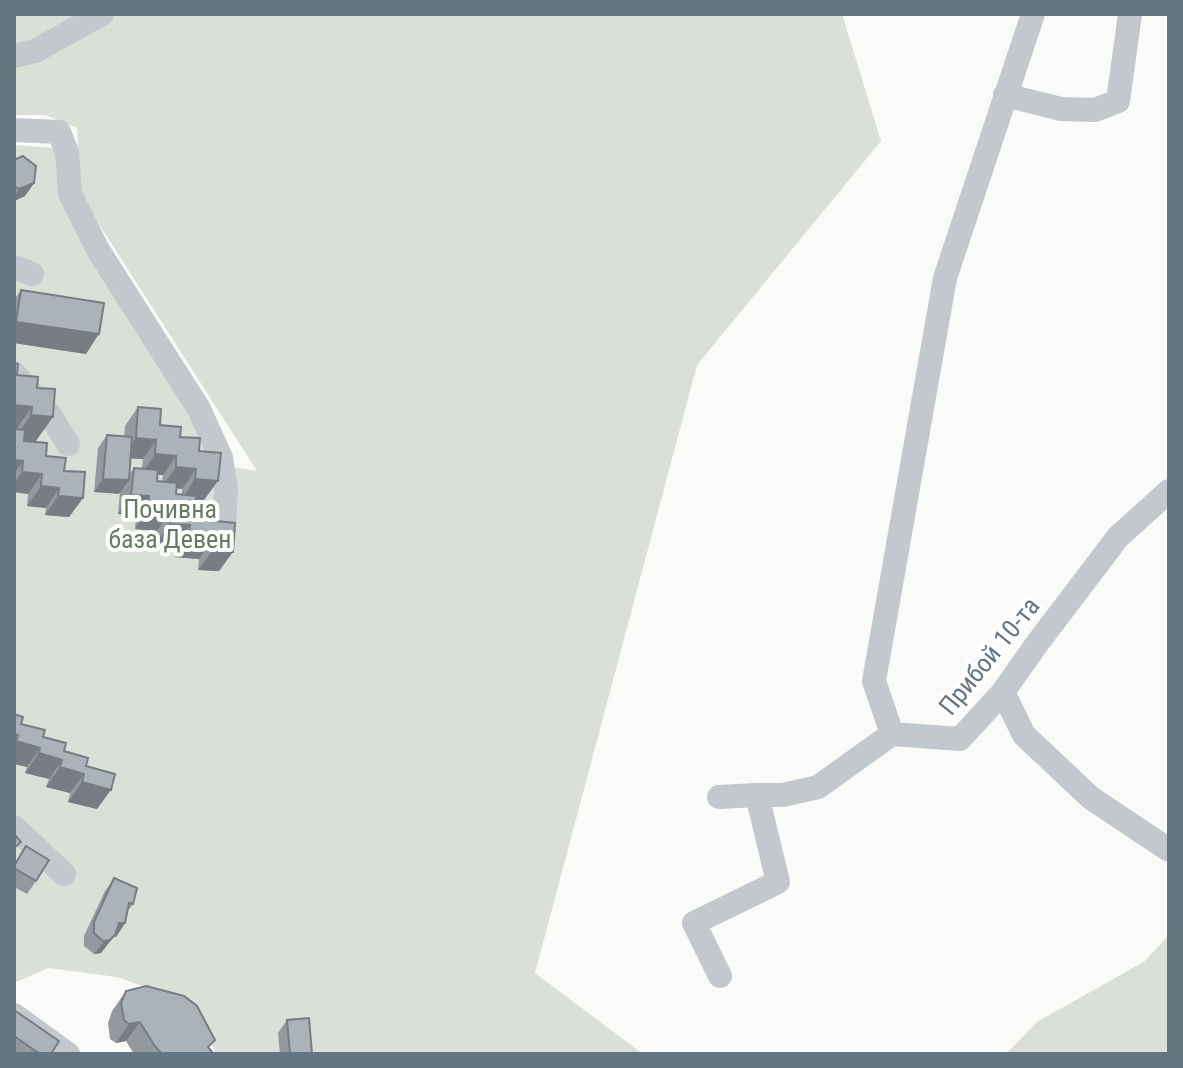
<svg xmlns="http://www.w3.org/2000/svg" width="1183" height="1068" font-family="'Roboto Condensed',sans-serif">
<rect width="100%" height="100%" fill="#fafaf8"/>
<!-- green -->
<g fill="#dadfd7">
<polygon points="14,14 842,14 881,141 697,365 535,973 643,1054 216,1054 193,1004 117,977 48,968 14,983 14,145 57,148 66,209 193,420 217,465 257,471 81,196 77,128 45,115 14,115"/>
<polygon points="1169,935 1169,1054 1006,1054 1037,1022 1145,961"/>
</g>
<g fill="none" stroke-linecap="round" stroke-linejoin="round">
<!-- minor -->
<g stroke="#c3c8cc" stroke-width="24">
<polyline points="14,56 35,51 102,14"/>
<polyline points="1005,95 1061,109 1095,110 1118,101 1130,14"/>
<polyline points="14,130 59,132 67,152 70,194 98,250 199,409 221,458 226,488 224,528"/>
<polyline points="14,267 32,274"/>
<polyline points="14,373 50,415 68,444"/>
<polyline points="1003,692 1024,735 1091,798 1169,850"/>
<polyline points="892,734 874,681 945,278 1033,14"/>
<polyline points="719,797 757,795"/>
<polyline points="14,827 64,874"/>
<polyline points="720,976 694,923 778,882 757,795 783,795 818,787 892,734 960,739 1003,692 1036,645 1118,537 1169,491"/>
<polyline points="14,1015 68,1054"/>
</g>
</g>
<!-- wall -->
<g fill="#929a9f" fill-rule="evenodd">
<polygon points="14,160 34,183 25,196 14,201"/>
<polygon points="21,290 86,354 14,343 14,300"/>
<polygon points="14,363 17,375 37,388 53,417 35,442 46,456 64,471 83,498 69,517 45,515 46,508 27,506 28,494 14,492"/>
<path d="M138,407L160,425L180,437L199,451L204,500H196L195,508L216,521L219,571L198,570L199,559L175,557L176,545L156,543L157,531L135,529L136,516L118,514L120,493L94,492L98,448L107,435L124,437L125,426ZM131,458L143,459L142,469L134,468L129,475ZM157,475H163L162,482L157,481ZM177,488L182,489V495L176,494Z"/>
<polygon points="14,714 21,724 86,766 97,809 68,802 70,793 46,787 49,779 25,773 27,767 14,764"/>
<polygon points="26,846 36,881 27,894 14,887 14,864"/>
<polygon points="114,878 133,904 127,912 125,923 116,937 114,936 101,953 94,954 84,946 84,936 105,891"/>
<polygon points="126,991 209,1048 212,1054 134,1054 126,1041 116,1043 110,1039 108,1023 112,1011"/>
<polygon points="14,1010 51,1054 14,1054"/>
<polygon points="287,1020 312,1054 280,1054 278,1033"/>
</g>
<!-- shaded-wall -->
<g fill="#777d82">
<polygon points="34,183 25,196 14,201 14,197 19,189"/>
<polygon points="16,322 99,334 86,354 14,343 14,324"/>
<polygon points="14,405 32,407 14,432"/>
<polygon points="31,415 53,417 35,442 14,440"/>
<polygon points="136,438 156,440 143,459 122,458"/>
<polygon points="155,454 176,456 163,475 142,474"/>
<polygon points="14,460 23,461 14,474"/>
<polygon points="176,467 196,469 182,489 162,487"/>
<polygon points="22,472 42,474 28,494 14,492 14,484"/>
<polygon points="103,479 129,480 119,494 94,492"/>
<polygon points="195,479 218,481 204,500 182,499"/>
<polygon points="41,486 59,488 46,508 27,506"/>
<polygon points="131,495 149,496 136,516 118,514"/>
<polygon points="58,496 83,498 69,517 45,515"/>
<polygon points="148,509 171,511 157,531 135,529"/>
<polygon points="170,524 190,525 176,545 156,543"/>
<polygon points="189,538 213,539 199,559 175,557"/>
<polygon points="212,551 233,552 219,571 198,570"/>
<polygon points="16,741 40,748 27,767 14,764 14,745"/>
<polygon points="39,753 62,760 49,779 25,773"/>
<polygon points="60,767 84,774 70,793 46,787"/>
<polygon points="82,782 111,790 97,809 68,802"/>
<polygon points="119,923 125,923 116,937 114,936 101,953 94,954"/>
<polygon points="140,1022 126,1041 116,1043 129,1024"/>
</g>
<!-- building -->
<g fill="#aab3b9" stroke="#777d82" stroke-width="2">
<polygon points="23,156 36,166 34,183 19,189 14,186 14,160"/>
<polygon points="21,290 104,303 99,334 16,322"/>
<polygon points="14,363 18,364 17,375 38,377 37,388 55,389 53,417 31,415 32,407 14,405"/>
<polygon points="138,407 161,409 160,425 181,427 180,437 200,438 199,451 221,453 218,481 195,479 196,469 176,467 176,456 155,454 156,440 136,438"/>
<polygon points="14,429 25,430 24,441 47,443 46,456 66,458 64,471 85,472 83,498 58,496 59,488 41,486 42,474 22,472 23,461 14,460"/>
<polygon points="107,435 132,437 129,480 103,479"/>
<polygon points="134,468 158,470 157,481 177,483 176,494 196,496 195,508 216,510 216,521 235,523 233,552 212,551 213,539 189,538 190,525 170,524 171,511 148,509 149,496 131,495"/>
<polygon points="14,714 23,717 21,724 45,730 43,737 66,743 64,751 88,758 86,766 115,774 111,790 82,782 84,774 60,767 62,760 39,753 40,748 16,741 18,735 14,734"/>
<polygon points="14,834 21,842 14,848"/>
<polygon points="26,846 49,860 36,881 14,868 14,866"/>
<polygon points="114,878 137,888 133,904 129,903 125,923 119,923 115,935 110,940 103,941 94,933 94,922"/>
<polygon points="146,986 184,996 197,1006 215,1040 208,1047 213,1053 211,1054 162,1054 154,1045 140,1022 129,1024 124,1020 121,1003 126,991"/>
<polygon points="14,1010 59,1041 51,1054 40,1054 14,1036"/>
<polygon points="309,1018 312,1054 290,1054 287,1020"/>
</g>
<g text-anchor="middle" stroke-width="8" stroke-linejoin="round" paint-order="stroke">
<!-- park labels -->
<g font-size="26" fill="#687a64" stroke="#fff">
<text x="170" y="518">Почивна<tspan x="170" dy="30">база Девен</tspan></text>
</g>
<!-- street labels -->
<g font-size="26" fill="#657683" stroke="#fff">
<text transform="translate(989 656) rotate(-51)" y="9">Прибой 10-та</text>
</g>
</g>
<!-- border -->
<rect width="1183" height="1068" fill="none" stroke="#657683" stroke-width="32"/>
</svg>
